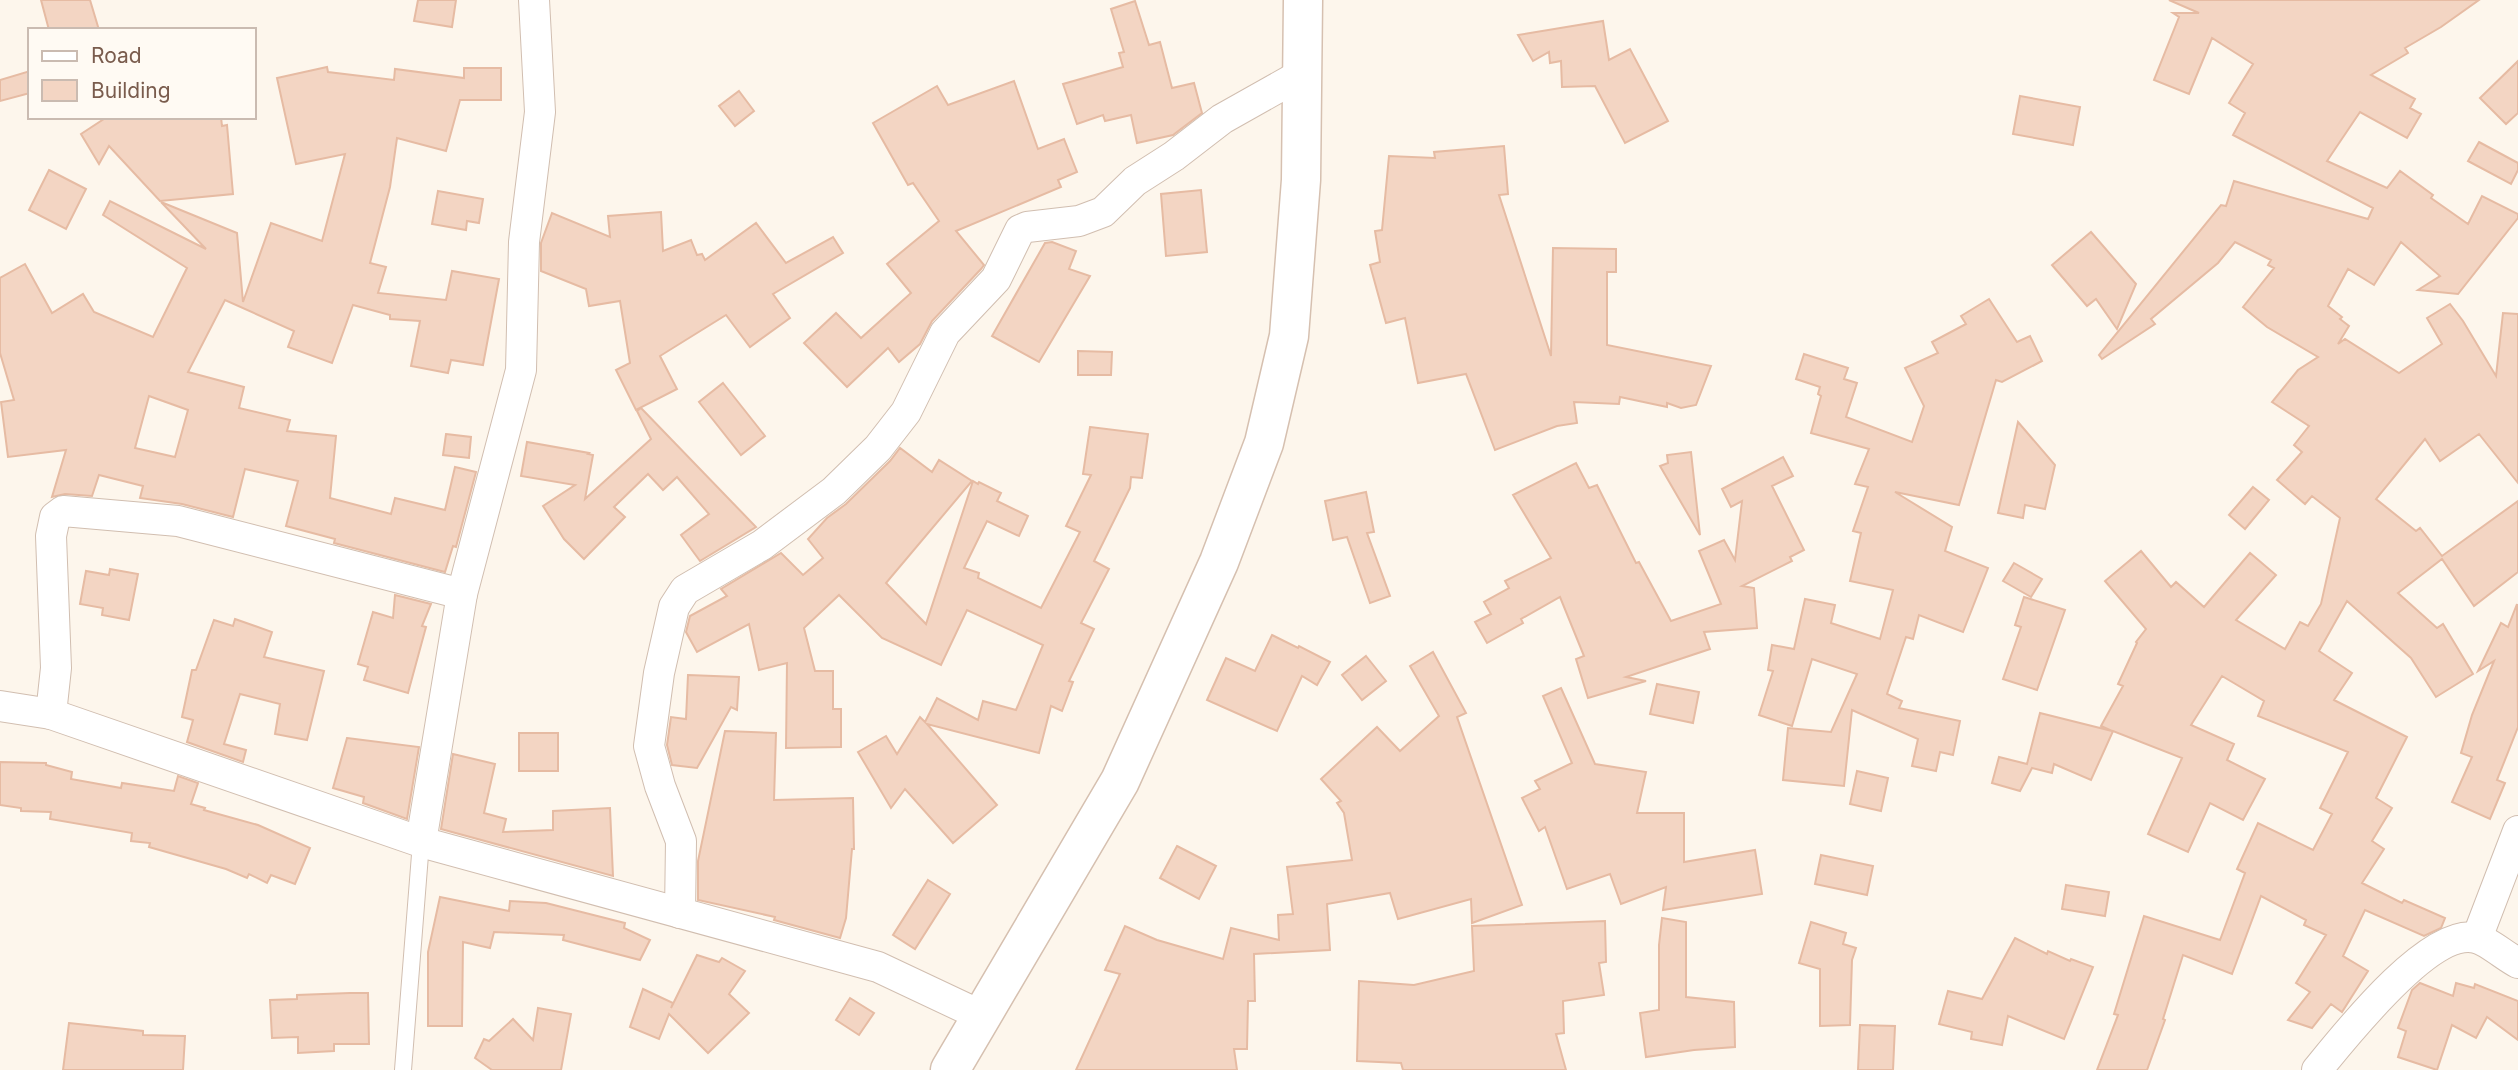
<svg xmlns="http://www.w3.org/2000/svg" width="2518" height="1070" font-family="Inter,sans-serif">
<rect width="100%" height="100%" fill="#fdf6ec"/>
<!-- building -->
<g fill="#f3d5c3" stroke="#e6bba3" stroke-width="2" fill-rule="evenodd">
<polygon points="41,0 90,0 99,30 49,30"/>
<polygon points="418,0 456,0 452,27 414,21"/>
<polygon points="2169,0 2479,0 2441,27 2405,48 2408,53 2371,75 2415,99 2410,108 2421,114 2407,138 2360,112 2327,161 2387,188 2400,171 2433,195 2431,198 2468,224 2482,196 2518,214 2518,218 2458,294 2418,290 2440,276 2401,242 2374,285 2348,269 2328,306 2342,317 2340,319 2349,326 2338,344 2345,339 2399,373 2442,344 2427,318 2450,304 2463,321 2496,376 2503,313 2518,314 2518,483 2479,434 2440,461 2425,439 2376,499 2416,531 2420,528 2442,556 2518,501 2518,572 2474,606 2442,559 2398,593 2437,628 2443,624 2473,674 2436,697 2411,658 2347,601 2319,651 2352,673 2334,700 2407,737 2376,798 2392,808 2372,841 2384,849 2362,883 2402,903 2404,900 2445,918 2441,928 2424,936 2365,910 2343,956 2368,971 2342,1012 2331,1004 2312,1028 2288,1020 2310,992 2296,983 2326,935 2304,925 2306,920 2261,896 2232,974 2183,955 2163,1019 2165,1020 2147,1070 2097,1070 2118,1015 2114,1014 2144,916 2220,940 2245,873 2237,869 2258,823 2313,850 2332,814 2320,808 2348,752 2258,716 2264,701 2222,676 2191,725 2234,744 2227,760 2265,779 2243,820 2210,803 2188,852 2148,834 2182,758 2113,731 2091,780 2054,764 2052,773 2032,768 2020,791 1992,783 1999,757 2027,764 2040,713 2112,731 2101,726 2123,686 2118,684 2137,643 2136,642 2146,629 2105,581 2141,551 2171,587 2176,582 2204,607 2250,553 2276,575 2236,620 2285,649 2300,622 2308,626 2321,604 2340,518 2312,496 2305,504 2277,480 2302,452 2294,445 2309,426 2272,402 2298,370 2318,357 2267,327 2243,307 2274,268 2268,265 2271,260 2235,242 2218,263 2151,319 2155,324 2102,359 2099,355 2221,205 2226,206 2234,181 2368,219 2373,208 2233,135 2245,113 2229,103 2253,64 2212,38 2189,94 2154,80 2179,17 2173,13 2199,13"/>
<polygon points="1135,1 1149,45 1160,42 1172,88 1194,83 1202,113 1173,135 1137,143 1131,115 1105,121 1103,115 1077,124 1063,84 1123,67 1119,53 1124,52 1111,9"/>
<polygon points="1603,21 1609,60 1630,49 1668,121 1625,143 1595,86 1562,87 1561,61 1550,63 1549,52 1533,61 1518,35"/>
<polygon points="2518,61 2518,113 2506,124 2480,98"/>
<path d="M327,67L328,72L394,80L395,69L464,78V68H501V100H460L446,151L397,138L390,187L370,263L386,267L378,293L446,300L452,271L499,279L483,365L451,360L448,373L411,366L420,321L390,319V315L353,305L332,363L288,347L294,331L225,300L188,372L244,387L239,408L290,420L287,431L336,436L330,498L391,514L395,498L445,510L455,467L476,472L456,547L453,546L445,572L334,543L335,539L286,526L298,481L245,469L233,517L182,504L140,498L143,486L99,475L92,496L65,494L52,497L66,450L8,457L1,402L14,400L0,353V278L25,264L52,313L83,294L94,312L153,337L187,268L103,215L110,201L206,249L161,202L237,233L243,302L271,223L322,241L345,154L296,164L277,78ZM149,396L188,410L175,457L135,448Z"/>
<polygon points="30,71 30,93 0,101 0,80"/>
<polygon points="1014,81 1038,149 1064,139 1077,172 1058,180 1061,187 956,231 984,265 981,269 932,321 920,344 899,362 888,348 847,387 804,343 836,313 861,338 911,293 887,264 939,221 913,183 908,185 873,123 937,86 948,105"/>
<polygon points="739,91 754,111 735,126 719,106"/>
<polygon points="2020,96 2080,107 2073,145 2013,134"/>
<polygon points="107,117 221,117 222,126 227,125 233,194 160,201 109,146 99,164 81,134"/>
<polygon points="2479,142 2518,163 2518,170 2511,184 2468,161"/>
<polygon points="1504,146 1508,194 1499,195 1551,356 1553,248 1616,249 1616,272 1607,272 1607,345 1711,366 1696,405 1681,408 1667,403 1667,407 1620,397 1619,404 1574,402 1577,423 1557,426 1495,450 1466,374 1418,383 1405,318 1386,323 1370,265 1380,262 1375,231 1382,230 1389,156 1435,158 1434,152"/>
<polygon points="49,170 86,189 66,229 29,210"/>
<polygon points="1201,190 1207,252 1166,256 1161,194"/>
<polygon points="438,191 483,199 479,223 467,221 466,230 432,224"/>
<polygon points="661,212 663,251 691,240 697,255 702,254 705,260 756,223 786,263 833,237 843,253 773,294 790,318 750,347 726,315 660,356 677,389 636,410 616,370 630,363 620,301 589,306 586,289 541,271 541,243 552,213 610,237 608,216"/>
<polygon points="2091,232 2136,284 2117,329 2096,299 2087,306 2052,265"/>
<polygon points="1052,242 1076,251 1069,269 1090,276 1039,362 992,336 1045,243"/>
<polygon points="1989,299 2017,342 2030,336 2042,361 2002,382 1996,380 1959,505 1895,492 1952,527 1945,551 1988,568 1963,632 1919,615 1913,639 1906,637 1887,694 1902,701 1899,708 1960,721 1953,755 1940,752 1936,771 1912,766 1918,739 1852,710 1844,786 1783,780 1788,728 1831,732 1857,674 1812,659 1792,726 1759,715 1773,671 1768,670 1772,645 1794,649 1805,599 1835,605 1831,623 1880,639 1893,590 1850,581 1861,533 1853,531 1868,487 1855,484 1869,449 1811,433 1821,396 1818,394 1820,387 1796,379 1804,354 1848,368 1844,379 1857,383 1846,417 1912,442 1924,406 1905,368 1938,353 1932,342 1966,324 1961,316"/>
<polygon points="1078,351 1112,352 1111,375 1078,375"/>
<polygon points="723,383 765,436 741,455 699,402"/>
<polygon points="641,408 756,527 700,561 681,535 709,514 677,477 663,490 648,474 614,507 625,517 584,559 564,539 543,506 575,485 521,476 527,442 589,453 588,454 593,455 585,499 651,439 637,411"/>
<polygon points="2018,422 2055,465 2045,509 2025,505 2023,518 1998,513"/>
<polygon points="1090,427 1148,434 1142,478 1131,477 1130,488 1094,561 1109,569 1081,623 1094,629 1069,681 1073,682 1062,711 1051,706 1039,753 927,724 997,805 953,843 905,789 891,808 858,752 886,736 897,754 920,717 925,722 937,698 978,720 983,701 1016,710 1043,645 967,610 941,665 882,638 839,595 804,628 815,671 833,671 833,709 841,709 841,747 786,748 787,663 759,670 749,624 697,652 686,632 690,616 727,596 721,589 781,553 803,575 823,558 808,539 827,518 846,504 890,461 900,448 932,472 939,460 972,481 886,583 926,624 973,481 978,484 979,482 1001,493 997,501 1028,516 1019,536 987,521 964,568 979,573 978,578 1041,608 1080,532 1066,526 1091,475 1083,474"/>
<polygon points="446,434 471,437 469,458 443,455"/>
<polygon points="1691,452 1700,535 1660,466 1668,463 1667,455"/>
<polygon points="1783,457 1793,476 1772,486 1804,550 1790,557 1792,561 1742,586 1754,588 1757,628 1704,632 1710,649 1626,677 1646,681 1588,698 1576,659 1584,656 1560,597 1521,619 1523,623 1487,643 1475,622 1491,614 1484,602 1509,588 1505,581 1551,558 1513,495 1576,463 1589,488 1597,485 1636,563 1639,562 1671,621 1721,604 1699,551 1724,540 1735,560 1742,501 1731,507 1722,489"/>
<polygon points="2253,487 2269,500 2245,529 2229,515"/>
<polygon points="1366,492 1374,532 1367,533 1390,596 1370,603 1347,537 1333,540 1325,501"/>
<polygon points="2014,563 2042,579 2031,597 2003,581"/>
<polygon points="110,569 138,574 129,620 102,615 103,608 80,604 86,571 109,575"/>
<polygon points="395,595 431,604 422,626 426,627 408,693 364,680 368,667 358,664 373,612 393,618"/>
<polygon points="2024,597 2065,610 2037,690 2003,679 2021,627 2015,625"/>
<polygon points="2517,604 2518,727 2497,780 2505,783 2490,819 2452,802 2472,757 2461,753 2472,715 2494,661 2478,671 2501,623 2508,627"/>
<polygon points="235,619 272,632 264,657 324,671 307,740 275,734 280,704 240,694 224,744 246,750 243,762 187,742 193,720 182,717 192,670 196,670 214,620 233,626"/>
<polygon points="1272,635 1298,648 1299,646 1330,662 1317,685 1302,676 1277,731 1207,700 1226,658 1255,671"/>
<polygon points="1433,652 1466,713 1457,717 1522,905 1472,923 1471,899 1398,919 1390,893 1327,904 1330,950 1254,954 1255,1001 1248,1001 1247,1049 1234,1049 1237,1070 1076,1070 1120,974 1105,970 1125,926 1157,940 1223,959 1231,928 1279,940 1278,915 1293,914 1287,867 1352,860 1344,813 1337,803 1341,801 1321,779 1377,727 1400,751 1439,716 1410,666"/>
<polygon points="1366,656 1386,681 1362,700 1342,675"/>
<polygon points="688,675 739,677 737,710 731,707 697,768 672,765 667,745 671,717 686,719"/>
<polygon points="1657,684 1699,692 1693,723 1650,714"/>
<polygon points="1561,688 1595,764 1646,772 1637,813 1684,813 1684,862 1755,850 1762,894 1663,910 1666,887 1621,904 1610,874 1567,889 1545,827 1539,831 1522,798 1540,789 1535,781 1572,763 1543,696"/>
<polygon points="725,731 776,733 774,800 853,798 854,849 852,849 846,918 840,938 774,920 775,917 698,900 698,861"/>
<rect x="519" y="733" width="39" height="38"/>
<polygon points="347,738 419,747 407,819 363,803 364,797 333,788"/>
<polygon points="453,754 495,764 484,813 506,819 503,832 553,830 553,811 610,808 613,876 441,829"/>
<polygon points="0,762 46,763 46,765 72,772 71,779 121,788 122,783 174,791 178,776 198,783 191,804 205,808 204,810 258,825 310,848 295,884 271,875 267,883 249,874 247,878 226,869 149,847 150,843 131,841 132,833 50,819 51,812 21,811 21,808 0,805"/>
<polygon points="1857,771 1888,778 1881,811 1850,804"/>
<polygon points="1177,846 1216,866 1199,899 1160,878"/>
<polygon points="1821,855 1873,866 1867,895 1815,884"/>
<polygon points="928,880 950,894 915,949 893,935"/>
<polygon points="2066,885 2109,892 2105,916 2062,909"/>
<polygon points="440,897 509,911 510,901 546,903 625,923 624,928 650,940 640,960 563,940 564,935 494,932 490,948 463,942 462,1026 428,1026 428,952"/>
<polygon points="1662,918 1686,922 1686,997 1734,1002 1735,1047 1694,1050 1646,1057 1640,1013 1659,1010 1659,945"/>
<polygon points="1605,921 1606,962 1599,963 1604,995 1563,1001 1564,1033 1556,1034 1566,1070 1403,1070 1401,1063 1357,1061 1359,981 1414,985 1474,971 1472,926"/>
<polygon points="1811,922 1846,933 1843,944 1856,948 1852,960 1850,1025 1820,1026 1820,969 1799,963"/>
<polygon points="2015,938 2047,954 2048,951 2070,961 2071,959 2093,967 2064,1039 2008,1016 2002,1045 1971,1039 1972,1032 1939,1024 1948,991 1982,999"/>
<polygon points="697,955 719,962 722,958 745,971 729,994 749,1013 708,1053 669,1014 659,1039 630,1027 643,989 673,1003 671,1008"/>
<polygon points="2420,983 2453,996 2456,983 2474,988 2475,984 2518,1001 2518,1040 2487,1017 2476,1038 2452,1025 2437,1070 2398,1057 2406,1031 2398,1028 2412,990"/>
<polygon points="350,993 368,993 369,1044 334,1044 334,1051 298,1053 298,1037 272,1038 270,1000 297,999 297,995"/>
<polygon points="850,998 874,1013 859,1035 836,1020"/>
<polygon points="538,1008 571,1014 561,1070 492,1070 475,1058 484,1039 489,1041 513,1019 533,1040"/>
<polygon points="69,1023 143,1031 143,1035 185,1036 183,1070 63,1070"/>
<polygon points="1860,1025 1895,1026 1893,1070 1858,1070"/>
</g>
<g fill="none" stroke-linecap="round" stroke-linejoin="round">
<defs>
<polyline id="lane" points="403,1070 421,842"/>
<g id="street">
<polyline points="0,706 51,714 421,842 878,967 982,1016"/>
<polyline points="51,714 56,668 51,536 55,517 63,511 178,521 462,594"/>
<polyline points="421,842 462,594 521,370 524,242 540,112 534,0"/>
<polyline points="680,913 681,841 660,786 649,746 659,673 674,607 685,590 762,545 834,491 878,448 906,412 945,333 996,279 1020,230 1027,227 1079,221 1103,212 1135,181 1174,156 1222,119 1302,74"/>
<polyline points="2477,938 2518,831"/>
<path d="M2317,1070C2344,1037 2430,927 2476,938C2488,941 2506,957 2518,963"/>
</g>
<polyline id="secondary" points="950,1070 1120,781 1219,562 1264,443 1289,336 1301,180 1303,0"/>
</defs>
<!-- lane casing -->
<use href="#lane" stroke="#d1beb0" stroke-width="18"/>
<!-- street casing -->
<use href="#street" stroke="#d1beb0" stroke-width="32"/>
<!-- secondary casing -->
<use href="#secondary" stroke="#d6c0b0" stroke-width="41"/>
<!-- lane -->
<use href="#lane" stroke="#fff" stroke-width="16"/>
<!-- street -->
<use href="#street" stroke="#fff" stroke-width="30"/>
<!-- secondary -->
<use href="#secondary" stroke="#fff" stroke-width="38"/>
</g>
<!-- legend -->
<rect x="28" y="28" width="228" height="91" fill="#fffaf3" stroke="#cabbb1" stroke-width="2"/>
<rect x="42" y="51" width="35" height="10" fill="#ffffff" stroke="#cabbb1" stroke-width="2"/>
<text x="91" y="63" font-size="21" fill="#7a5c4d">Road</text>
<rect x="42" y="80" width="35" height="21" fill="#f3d5c3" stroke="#cabbb1" stroke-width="2"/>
<text x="91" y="98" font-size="21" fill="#7a5c4d">Building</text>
</svg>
